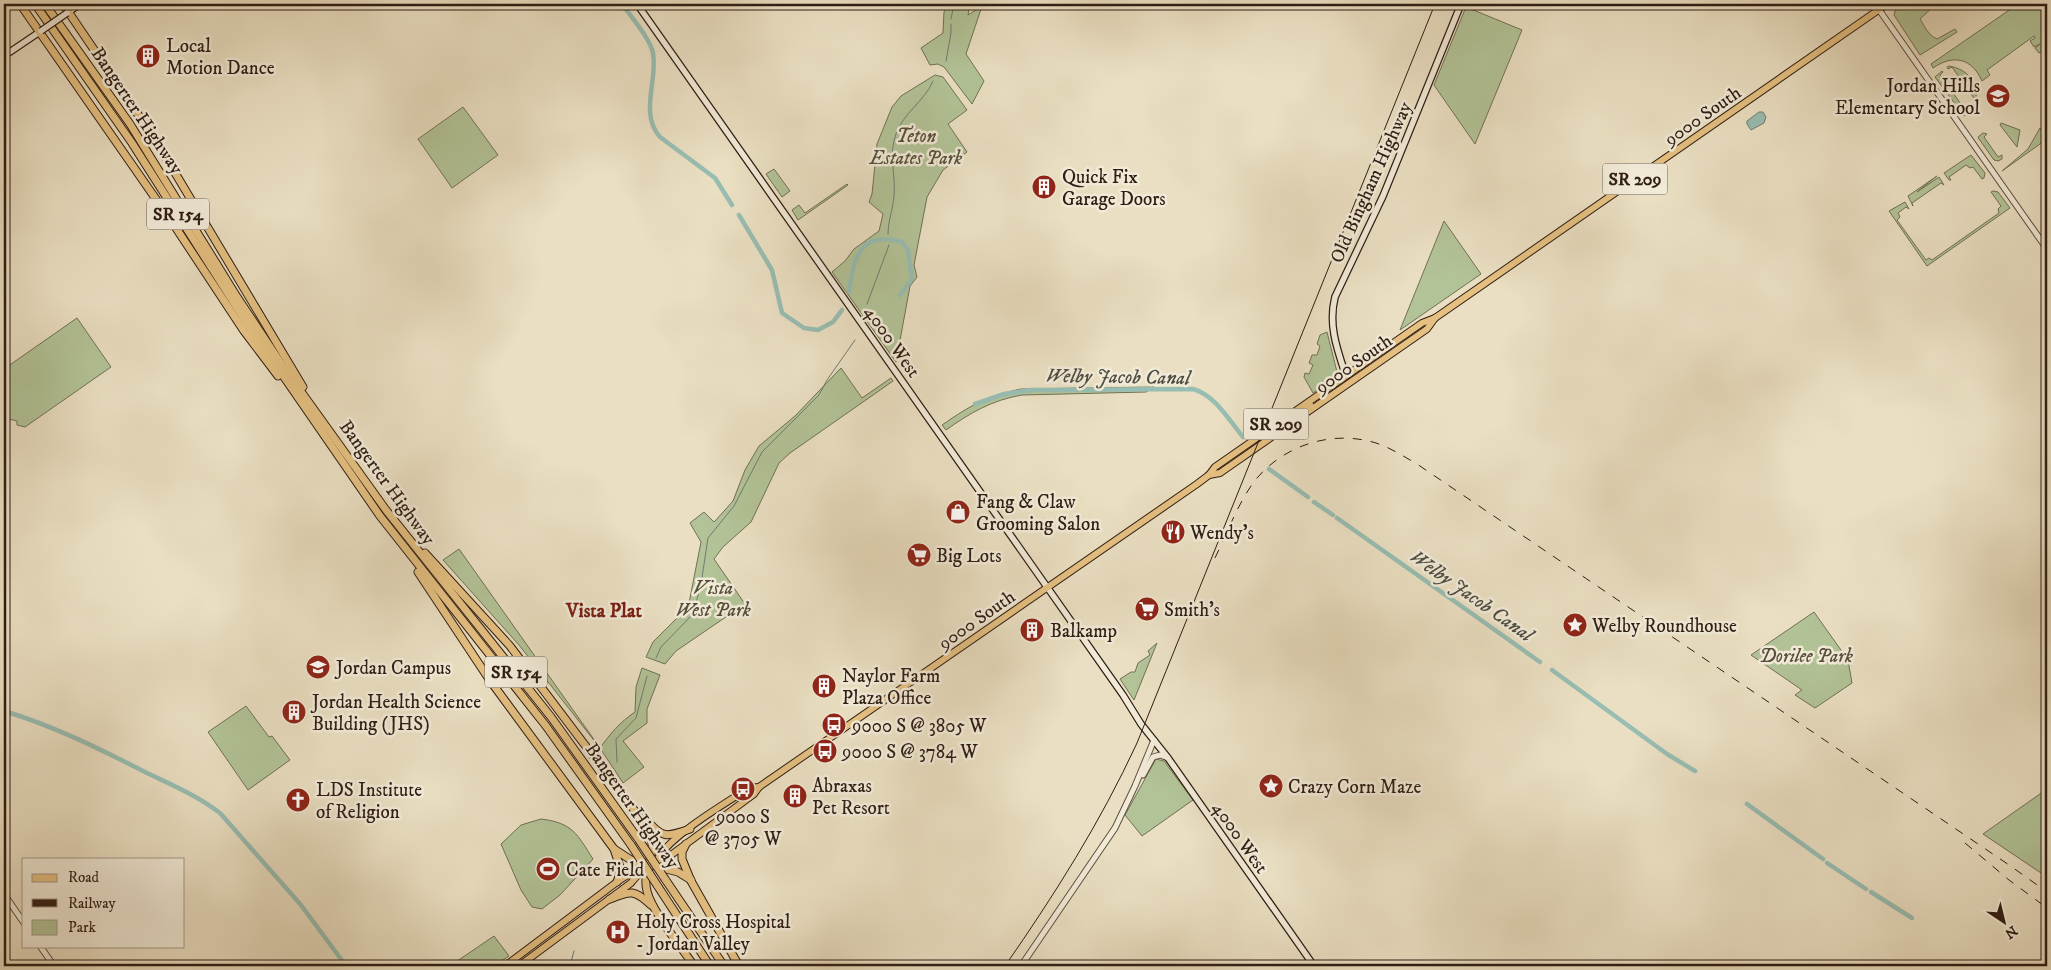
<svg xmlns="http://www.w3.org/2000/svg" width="2051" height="970" font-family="'IM FELL DW Pica',serif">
<rect width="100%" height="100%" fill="#eadfc2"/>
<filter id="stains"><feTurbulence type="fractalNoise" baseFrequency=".004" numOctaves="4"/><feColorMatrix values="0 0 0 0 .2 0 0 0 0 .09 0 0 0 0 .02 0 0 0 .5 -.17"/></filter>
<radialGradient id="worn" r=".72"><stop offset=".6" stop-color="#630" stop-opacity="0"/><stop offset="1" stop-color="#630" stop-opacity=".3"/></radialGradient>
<!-- green -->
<g fill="#b2c397" stroke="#707056">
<polygon points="948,4 970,4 968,15 982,6 966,54 984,81 972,104 944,67 938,64 930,65 921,48 943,33 944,12"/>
<path d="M1905,4H1936L1920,19C1925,27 1928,35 1937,39L1955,29L1957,32L1920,55L1894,15L1895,11Z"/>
<path d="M2018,4H2042L2044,11L2047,14V54L2044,50L2039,53L2035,48L2040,44L2034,47L2030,41L2035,38L2034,36L1987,70L1990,75L1982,81C1972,58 1953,54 1933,68L1931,64Z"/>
<polygon points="1466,7 1522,30 1475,144 1434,85"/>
<path d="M1949,66C1968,69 1978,83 1976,101L1952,67L1948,69L1947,67Z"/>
<polygon points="1942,71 1943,72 1940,75 1966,111 1969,109 1971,111 1964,116 1935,77"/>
<polygon points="935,75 943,77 967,110 948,124 967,152 943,170 927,197 914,265 917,277 910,286 896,362 832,272 845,261 854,249 879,231 883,214 869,202 872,194 877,144 892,107 901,96"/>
<polygon points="463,107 498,155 452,188 418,139"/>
<polygon points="2001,123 2020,130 2017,147 2000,125"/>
<polygon points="2040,128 2047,139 2002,171 2028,149"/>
<polygon points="1983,133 1987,134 1984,137 1998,157 2002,155 2002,159 1998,161 1994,160 1979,139 1978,137"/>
<polygon points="1971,155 1985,173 1984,178 1982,179 1973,167 1970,168 1966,165 1949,177 1951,180 1949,180 1944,173"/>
<polygon points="774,169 790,191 782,197 766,174"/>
<polygon points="1937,176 1917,192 1939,177 1944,185 1941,183 1912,203 1913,206 1908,196"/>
<polygon points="847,184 848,185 798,220 792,210 799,205 805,213"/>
<polygon points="1993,191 1998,192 2010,208 1927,266 1889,211 1905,202 1909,209 1906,207 1898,213 1900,217 1897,220 1926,260 1929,258 1932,260 1999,213 1998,209 2001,206 1991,192"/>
<polygon points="1444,221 1481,274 1400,330"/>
<polygon points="77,318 111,367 25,427 17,425 17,421 4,418 4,369"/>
<polygon points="1327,332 1337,372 1335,376 1313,393 1304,377 1305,373 1309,374 1313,365 1309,363 1312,355 1317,355 1320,346 1317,344 1320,335"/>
<polygon points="841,368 862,398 891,378 893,381 790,453 779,463 751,522 723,547 714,559 745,604 676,651 665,664 646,657 653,642 687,608 689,603 701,542 690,523 704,512 714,522 716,520 733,501 745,470 759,446 795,416"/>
<path d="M1154,387L1146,392L1022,395C992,400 970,413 946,430L942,425C971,405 987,396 1021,389Z"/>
<path d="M459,549L600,748C610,734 620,722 635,712L636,687L642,668L660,675L647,709V723L623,741L644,767L623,783L600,748L519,645L443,560Z"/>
<polygon points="1814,612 1848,660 1852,683 1815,708 1795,695 1802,690 1751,655"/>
<polygon points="1157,643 1134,700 1120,679 1131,672 1135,672 1138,663 1150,655 1148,651"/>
<polygon points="246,706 269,737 272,736 290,760 248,790 208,732"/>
<polygon points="1156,759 1164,761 1193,800 1142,836 1125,815"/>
<polygon points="2047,789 2047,877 1983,834"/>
<path d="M541,819C573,823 577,834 593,859L560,895L542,909L532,907L521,890L501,844L521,825Z"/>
<polygon points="494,936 509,956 494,966 450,966"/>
</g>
<!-- water -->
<polygon fill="#98bdb2" stroke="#6e7d73" points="1759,112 1763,112 1766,117 1764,123 1751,130 1747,124 1747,121"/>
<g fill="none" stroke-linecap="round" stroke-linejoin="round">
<!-- stream -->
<g stroke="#6e7d73" stroke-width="1">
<polyline points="951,19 954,4"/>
<polyline points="946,61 951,33 951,24"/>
<path d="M888,234C888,221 893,209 894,196C896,175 888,155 896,134C903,113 925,101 933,81"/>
<polyline points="867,304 889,245"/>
<polyline points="656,658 661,647 693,614 701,584 708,538 734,506 762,452 819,395 827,380 855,340"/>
<polyline points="617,762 616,739 636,718 647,676"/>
<polyline points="570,966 574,951"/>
</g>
<!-- canal -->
<g stroke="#98bdb2" stroke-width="4.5">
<path d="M622,4C631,17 650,38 653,53C658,81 639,113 660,137L715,178L732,205"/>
<polyline points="739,215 772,270 782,313 804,328 818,330 833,322 842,310"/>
<path d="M849,292C854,257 860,230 902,242L908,250L912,279L900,295"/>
<path d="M975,404L1004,394L1031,390L1193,389C1215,395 1229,420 1243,437"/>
<polyline points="1269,469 1308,497"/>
<polyline points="1314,502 1333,515"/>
<polyline points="1337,518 1540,662"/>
<polyline points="1552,670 1667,754 1695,771"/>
<path d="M4,711C54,726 100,749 147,773C172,785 198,796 220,813L301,905L346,966"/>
<polyline points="1747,804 1823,859"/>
<polyline points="1827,863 1866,889"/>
<polyline points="1871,892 1912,918"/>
</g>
<defs>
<g id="tertiary">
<polyline points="1875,4 2047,249"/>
<polyline points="1143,775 1153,757 1160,755 1168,758"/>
<polyline points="4,894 24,923"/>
<polyline points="40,946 54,966"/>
<polyline points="1021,966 1115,828 1135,786 1154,740"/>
</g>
<g id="secondary">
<polyline points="637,4 1123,695 1141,724 1168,758 1314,966"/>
<polyline points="67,13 80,4"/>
<polyline points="4,56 41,31"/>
<path d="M1346,376C1337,349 1328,325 1335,297L1383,196L1461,4"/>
</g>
<g id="primary">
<polyline points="1292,419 1311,406"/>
<polyline points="1209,475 1220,473 1427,329 1435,318"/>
<path d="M658,858C673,834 724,804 749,788L759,787"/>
<polyline points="505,966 617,882 626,876 640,872"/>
<path d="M519,966L631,883C642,869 654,860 671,855L754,794L759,787L1197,484L1209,475L1215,467L1422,323L1435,318L1887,4"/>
</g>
<g id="motorway">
<polyline points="20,4 174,225 244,331 278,376"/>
<polyline points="35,4 132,143 248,325 380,516 546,726 631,845"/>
<polyline points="45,4 130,124 237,297 282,365 386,510 551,717 639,840"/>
<polyline points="63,4 156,141 303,387"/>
<path d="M425,553L510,646L647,827C661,851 641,869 647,891C651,910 682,948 694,966"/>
<polyline points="418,572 489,679 614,849 621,870 617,882"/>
<path d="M646,819C662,839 667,837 690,829"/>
<polyline points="686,844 682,852 682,859 691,881 739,966"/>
<polyline points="614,849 631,860 678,872 691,880"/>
<polyline points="665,879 724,966"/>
<polyline points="657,885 710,966"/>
<path d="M610,899C631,890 635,890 651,905"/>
</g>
</defs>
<!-- tertiary casing -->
<use href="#tertiary" stroke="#5e4e40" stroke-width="7"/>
<!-- secondary casing -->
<use href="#secondary" stroke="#2f1d14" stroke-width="8"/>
<!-- primary casing -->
<use href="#primary" stroke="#2f1d14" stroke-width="8"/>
<!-- motorway casing -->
<use href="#motorway" stroke="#2f1d14" stroke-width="9"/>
<!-- tertiary -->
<use href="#tertiary" stroke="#f1ead7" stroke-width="5"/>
<!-- secondary -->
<use href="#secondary" stroke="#f1ead7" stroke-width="5.5"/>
<!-- primary -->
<use href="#primary" stroke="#e5c081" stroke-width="6"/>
<!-- motorway -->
<use href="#motorway" stroke="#e5c081" stroke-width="7"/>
<!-- tram -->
<path stroke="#2f1d14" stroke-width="1" d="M1005,966C1055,894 1100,823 1137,743L1435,4"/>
<!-- rail -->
<g stroke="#2f1d14" stroke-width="1" stroke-dasharray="9 9" stroke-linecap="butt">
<path d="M1215,558C1227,533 1237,506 1253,483C1281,446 1331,429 1376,443C1391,448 1403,456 1417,464L2012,867L2047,892"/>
<polyline points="1965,843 2009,880 2047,908"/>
</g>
<defs>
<polyline id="secondary-bridge" points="41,31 67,13"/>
<g id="motorway-bridge">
<polyline points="639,840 665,879"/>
<polyline points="631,845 657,885"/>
</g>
</defs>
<!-- secondary-bridge casing -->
<use href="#secondary-bridge" stroke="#2f1d14" stroke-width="8" stroke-linecap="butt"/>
<!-- motorway-bridge casing -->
<use href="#motorway-bridge" stroke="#2f1d14" stroke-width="9" stroke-linecap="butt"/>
<!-- secondary-bridge -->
<use href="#secondary-bridge" stroke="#f1ead7" stroke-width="5.5"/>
<!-- motorway-bridge -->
<use href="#motorway-bridge" stroke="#e5c081" stroke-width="7"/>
</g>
<!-- icons -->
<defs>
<symbol id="building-disc" viewBox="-11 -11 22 22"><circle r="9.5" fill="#8f2418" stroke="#f1ead7"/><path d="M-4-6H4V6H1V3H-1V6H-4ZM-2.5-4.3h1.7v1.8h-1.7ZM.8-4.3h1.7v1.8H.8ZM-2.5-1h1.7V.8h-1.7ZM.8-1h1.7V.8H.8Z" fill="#fff"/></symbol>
<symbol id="school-disc" viewBox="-11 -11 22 22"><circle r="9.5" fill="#8f2418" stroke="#f1ead7"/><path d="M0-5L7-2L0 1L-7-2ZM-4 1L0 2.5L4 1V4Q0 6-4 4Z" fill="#fff"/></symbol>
<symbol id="shop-disc" viewBox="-11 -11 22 22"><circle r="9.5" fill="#8f2418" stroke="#f1ead7"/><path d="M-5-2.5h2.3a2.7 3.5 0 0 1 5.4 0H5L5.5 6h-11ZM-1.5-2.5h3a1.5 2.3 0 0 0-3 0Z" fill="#fff"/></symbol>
<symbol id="restaurant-disc" viewBox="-11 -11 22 22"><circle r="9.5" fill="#8f2418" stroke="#f1ead7"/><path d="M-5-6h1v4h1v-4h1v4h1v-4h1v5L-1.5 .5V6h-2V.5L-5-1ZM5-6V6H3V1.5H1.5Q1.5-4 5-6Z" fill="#fff"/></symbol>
<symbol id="supermarket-disc" viewBox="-11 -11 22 22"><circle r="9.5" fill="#8f2418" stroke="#f1ead7"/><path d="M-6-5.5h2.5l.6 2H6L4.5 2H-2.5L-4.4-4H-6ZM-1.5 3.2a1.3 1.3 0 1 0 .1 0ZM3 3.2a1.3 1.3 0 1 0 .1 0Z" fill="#fff"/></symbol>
<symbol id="sight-disc" viewBox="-11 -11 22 22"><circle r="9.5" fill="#8f2418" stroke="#f1ead7"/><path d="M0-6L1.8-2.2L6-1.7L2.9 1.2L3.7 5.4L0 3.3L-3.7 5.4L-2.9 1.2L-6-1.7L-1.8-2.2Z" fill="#fff"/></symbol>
<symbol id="university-disc" viewBox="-11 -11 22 22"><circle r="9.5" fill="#8f2418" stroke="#f1ead7"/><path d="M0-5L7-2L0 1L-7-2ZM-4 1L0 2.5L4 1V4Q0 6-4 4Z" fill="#fff"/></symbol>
<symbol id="bus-disc" viewBox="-11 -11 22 22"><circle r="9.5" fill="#8f2418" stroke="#f1ead7"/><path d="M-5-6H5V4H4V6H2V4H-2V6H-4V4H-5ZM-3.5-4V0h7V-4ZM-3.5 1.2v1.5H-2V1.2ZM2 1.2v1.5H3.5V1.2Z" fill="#fff"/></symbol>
<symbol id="church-disc" viewBox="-11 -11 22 22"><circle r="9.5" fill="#8f2418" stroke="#f1ead7"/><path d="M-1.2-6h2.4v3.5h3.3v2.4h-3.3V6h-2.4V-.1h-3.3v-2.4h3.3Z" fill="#fff"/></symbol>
<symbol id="stadium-disc" viewBox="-11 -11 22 22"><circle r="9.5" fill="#8f2418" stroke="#f1ead7"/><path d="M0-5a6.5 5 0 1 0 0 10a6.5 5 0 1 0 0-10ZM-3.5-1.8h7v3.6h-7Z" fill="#fff"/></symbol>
<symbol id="hospital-disc" viewBox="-11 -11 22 22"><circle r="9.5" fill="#8f2418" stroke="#f1ead7"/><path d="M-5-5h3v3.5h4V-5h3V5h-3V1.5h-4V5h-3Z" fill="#fff"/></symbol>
</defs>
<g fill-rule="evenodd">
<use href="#building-disc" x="134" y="42" width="28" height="28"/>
<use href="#school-disc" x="1984" y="82" width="28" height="28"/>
<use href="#building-disc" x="1030" y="173" width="28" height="28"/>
<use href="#shop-disc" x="944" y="498" width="28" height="28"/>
<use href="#restaurant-disc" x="1159" y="518" width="28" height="28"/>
<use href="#supermarket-disc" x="905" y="541" width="28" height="28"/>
<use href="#supermarket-disc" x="1133" y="595" width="28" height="28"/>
<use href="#sight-disc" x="1561" y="611" width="28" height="28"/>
<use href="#building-disc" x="1018" y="616" width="28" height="28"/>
<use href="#university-disc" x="304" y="653" width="28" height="28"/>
<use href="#building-disc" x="810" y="672" width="28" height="28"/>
<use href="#building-disc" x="280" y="698" width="28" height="28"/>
<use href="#bus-disc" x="820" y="711" width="28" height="28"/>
<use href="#bus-disc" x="811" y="737" width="28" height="28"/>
<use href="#sight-disc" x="1257" y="772" width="28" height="28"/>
<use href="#bus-disc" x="729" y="775" width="28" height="28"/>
<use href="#building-disc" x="781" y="782" width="28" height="28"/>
<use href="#church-disc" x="284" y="786" width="28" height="28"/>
<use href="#stadium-disc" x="534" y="855" width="28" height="28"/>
<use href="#hospital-disc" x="604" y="918" width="28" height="28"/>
</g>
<g text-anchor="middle" stroke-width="5" stroke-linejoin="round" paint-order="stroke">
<!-- shield labels -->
<g fill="#f1ead7" stroke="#695a4e" stroke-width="1">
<rect x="1602.5" y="163.5" width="65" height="31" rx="4"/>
<rect x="147" y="198.5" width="62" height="31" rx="4"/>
<rect x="1243.5" y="408.5" width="65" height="31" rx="4"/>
<rect x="485" y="656.5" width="62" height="31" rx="4"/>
</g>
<g font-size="18" font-weight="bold" fill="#2f1d14">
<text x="1635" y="185">SR 209</text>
<text x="178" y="220">SR 154</text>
<text x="1276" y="430">SR 209</text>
<text x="516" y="678">SR 154</text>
</g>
<!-- poi labels -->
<g font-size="19" fill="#2f1d14" stroke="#f1ead7" text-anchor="start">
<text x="166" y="52">Local<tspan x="166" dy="22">Motion Dance</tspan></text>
<text x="1980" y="92" text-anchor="end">Jordan Hills<tspan x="1980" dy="22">Elementary School</tspan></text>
<text x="1062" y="183">Quick Fix<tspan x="1062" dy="22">Garage Doors</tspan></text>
<text x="976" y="508">Fang &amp; Claw<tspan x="976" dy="22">Grooming Salon</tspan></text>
<text x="1190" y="539">Wendy's</text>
<text x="936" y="562">Big Lots</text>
<text x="1164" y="616">Smith's</text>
<text x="1592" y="632">Welby Roundhouse</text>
<text x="1050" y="637">Balkamp</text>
<text x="336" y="674">Jordan Campus</text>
<text x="842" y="682">Naylor Farm<tspan x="842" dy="22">Plaza Office</tspan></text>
<text x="312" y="708">Jordan Health Science<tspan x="312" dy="22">Building (JHS)</tspan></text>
<text x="852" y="732">9000 S @ 3805 W</text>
<text x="842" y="758">9000 S @ 3784 W</text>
<text x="812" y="792">Abraxas<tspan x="812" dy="22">Pet Resort</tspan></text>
<text x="1288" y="793">Crazy Corn Maze</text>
<text x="316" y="796">LDS Institute<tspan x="316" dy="22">of Religion</tspan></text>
<text x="743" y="823" text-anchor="middle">9000 S<tspan x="743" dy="22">@ 3705 W</tspan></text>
<text x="566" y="876">Cate Field</text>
<text x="636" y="928">Holy Cross Hospital<tspan x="636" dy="22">- Jordan Valley</tspan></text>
</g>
<!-- street labels -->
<g font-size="19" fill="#2f1d14" stroke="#f1ead7">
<text transform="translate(138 110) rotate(56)" y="7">Bangerter Highway</text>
<text transform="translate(1702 115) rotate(-35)" y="7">9000 South</text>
<text transform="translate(1370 182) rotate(-66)" y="7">Old Bingham Highway</text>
<text transform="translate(893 341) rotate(55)" y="7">4000 West</text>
<text transform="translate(1353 363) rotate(-35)" y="7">9000 South</text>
<text transform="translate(388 482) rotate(54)" y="7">Bangerter Highway</text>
<text transform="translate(976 619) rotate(-35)" y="7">9000 South</text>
<text transform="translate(633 805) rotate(55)" y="7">Bangerter Highway</text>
<text transform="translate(1241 837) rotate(55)" y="7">4000 West</text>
</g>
<!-- park labels -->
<g font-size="19" font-style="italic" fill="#564f3b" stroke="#f1ead7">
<text x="916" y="142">Teton<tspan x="916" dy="22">Estates Park</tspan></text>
<text x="713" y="594">Vista<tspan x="713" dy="22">West Park</tspan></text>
<text x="1806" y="662">Dorilee Park</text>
</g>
<!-- water labels -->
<g font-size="20" font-style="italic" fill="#4e4d43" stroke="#f1ead7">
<text transform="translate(1118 376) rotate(1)" y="7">Welby Jacob Canal</text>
<text transform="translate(1472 595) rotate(35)" y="7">Welby Jacob Canal</text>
</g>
<!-- neighbourhood labels -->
<g font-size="20" font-weight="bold" fill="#7a1f14" stroke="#f1ead7">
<text x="604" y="617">Vista Plat</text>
</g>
</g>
<!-- margin -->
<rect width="2051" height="970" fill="none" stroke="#eadfc2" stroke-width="20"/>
<rect x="5" y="5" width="2041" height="960" fill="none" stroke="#2f1d14" stroke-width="2.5"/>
<rect x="10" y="10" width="2031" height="950" fill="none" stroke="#2f1d14"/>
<!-- legend -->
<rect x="22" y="858" width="162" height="90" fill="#f1ead7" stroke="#a39889"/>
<rect x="32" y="874" width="25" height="8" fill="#e5c081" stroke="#a39889"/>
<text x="68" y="882" font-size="15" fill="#2f1d14">Road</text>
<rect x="32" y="899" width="25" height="8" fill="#2f1d14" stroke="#a39889"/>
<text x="68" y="908" font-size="15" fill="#2f1d14">Railway</text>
<rect x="32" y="920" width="25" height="15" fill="#b2c397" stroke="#a39889"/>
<text x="68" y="932" font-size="15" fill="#2f1d14">Park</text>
<!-- north arrow -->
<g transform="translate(2004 922) rotate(145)" stroke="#f1ead7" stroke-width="4" paint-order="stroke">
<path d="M0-4L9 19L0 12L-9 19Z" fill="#2f1d14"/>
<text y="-8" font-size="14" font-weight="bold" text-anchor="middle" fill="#2f1d14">N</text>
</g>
<rect width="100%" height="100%" filter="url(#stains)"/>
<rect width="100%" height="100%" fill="url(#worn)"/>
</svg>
